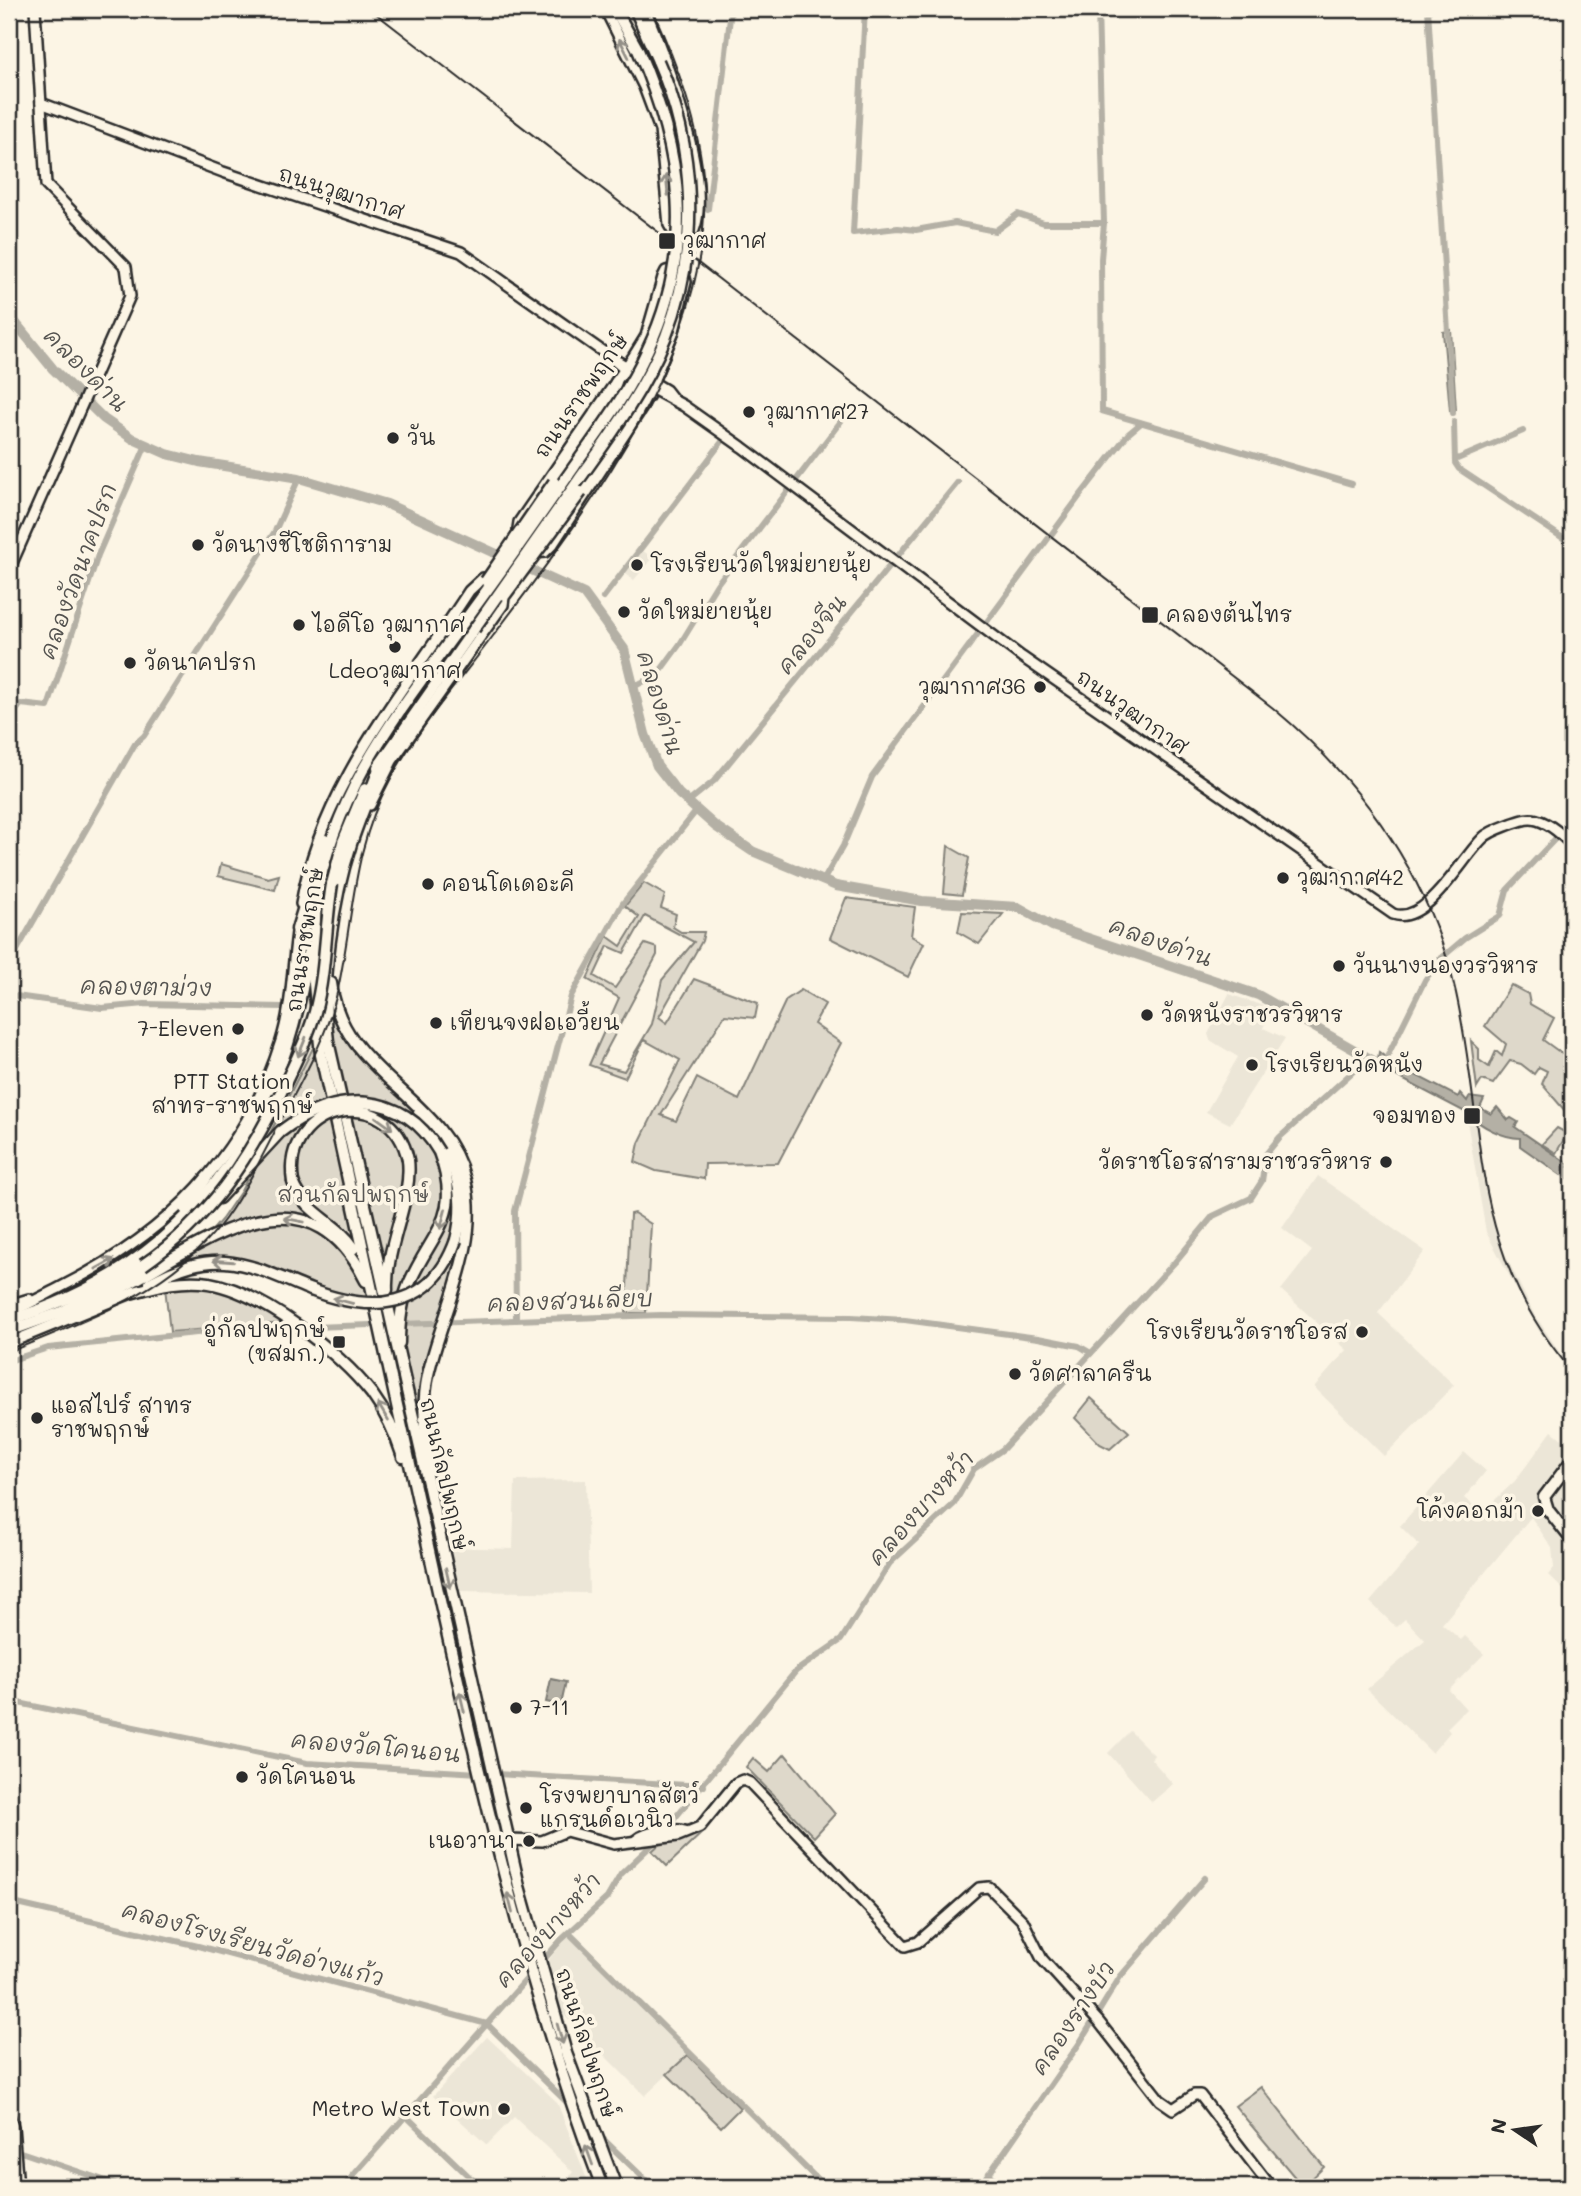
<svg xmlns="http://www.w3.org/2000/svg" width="1581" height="2196" font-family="Mali,'Playpen Sans Thai',sans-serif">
<rect width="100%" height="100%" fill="#fcf5e5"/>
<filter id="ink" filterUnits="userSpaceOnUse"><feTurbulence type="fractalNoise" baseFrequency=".0143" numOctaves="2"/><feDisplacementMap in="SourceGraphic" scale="14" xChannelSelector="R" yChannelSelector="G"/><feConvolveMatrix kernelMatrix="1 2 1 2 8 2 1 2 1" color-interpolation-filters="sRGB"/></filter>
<g filter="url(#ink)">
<!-- built -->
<g fill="#ece6d7">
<polygon points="641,549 652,558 634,580 623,572"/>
<polygon points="1229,994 1272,1009 1263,1028 1285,1038 1230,1124 1206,1112 1238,1057 1210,1040 1208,1034"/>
<polygon points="1467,1121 1477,1122 1488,1204 1505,1254 1533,1312 1572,1371 1539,1331 1486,1232"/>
<polygon points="1318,1176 1425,1251 1378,1313 1454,1385 1384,1456 1314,1387 1347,1350 1281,1290 1312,1251 1282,1228"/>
<polygon points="1552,1431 1572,1447 1572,1598 1548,1575 1554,1568 1552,1548 1531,1517 1442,1624 1461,1640 1465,1636 1484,1654 1449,1690 1466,1709 1447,1728 1450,1732 1432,1753 1367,1689 1425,1640 1405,1619 1396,1627 1370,1602 1419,1545 1400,1526 1464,1452 1486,1471 1464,1498 1482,1512 1515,1481"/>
<polygon points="586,1480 589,1593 460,1591 450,1547 513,1549 515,1481"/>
<polygon points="1130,1731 1154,1755 1151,1759 1173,1784 1152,1802 1108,1753"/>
<polygon points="568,1936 688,2055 645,2096 561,2012 547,1962"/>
<polygon points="487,2037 557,2102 590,2187 560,2187 573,2172 514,2117 487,2145 433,2096"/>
</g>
<!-- green -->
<g fill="#ded8ca" stroke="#84827a" stroke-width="2" fill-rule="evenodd">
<polygon points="609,9 643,9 692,167 693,226 681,231 674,207 667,154"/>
<polygon points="1451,330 1456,410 1450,411 1443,332"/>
<polygon points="948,846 969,858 962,895 944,893"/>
<polygon points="221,864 268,878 279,875 275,890 218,876"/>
<path d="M644,883L665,895L661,908L676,914L673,927L681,932H704L702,941L659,1017L667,1023L694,979L758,1003L755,1018L725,1015L661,1115L676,1121L697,1078L739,1100L786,1000L801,990L825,1004L814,1024L841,1043L778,1163L705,1164L704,1179L656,1171L635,1162L639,1143L680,1060L644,1040L625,1078L589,1065L619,998L587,979L607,936L621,946L639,917L625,906ZM645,916L694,942L662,980L652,1024L624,1071L599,1064L657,955V948L645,944L615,988L594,976L608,946L624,953Z"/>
<polygon points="846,898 915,907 911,936 924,943 908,977 830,938"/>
<polygon points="962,912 1003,914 979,944 958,932"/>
<polygon points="1511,985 1528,994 1530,1004 1554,1018 1543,1040 1572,1061 1572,1119 1542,1084 1547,1071 1539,1067 1534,1074 1521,1064 1510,1061 1493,1084 1482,1080 1477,1088 1471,1041 1479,1049 1479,1060 1489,1067 1496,1051 1502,1056 1506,1044 1485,1026"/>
<polygon points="340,1014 448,1151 459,1207 458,1231 468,1230 438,1344 421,1426 404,1354 391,1339 502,1842 532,1955 583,2115 577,2110 518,1923 385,1329 365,1305 249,1267 181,1267 222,1219 241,1191 326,1022"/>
<polygon points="1557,1128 1572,1136 1572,1147 1563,1141 1556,1153 1542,1144"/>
<polygon points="634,1213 651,1224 646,1313 626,1313 630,1214"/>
<polygon points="190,1285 230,1291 285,1323 170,1332 165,1287"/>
<polygon points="1091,1398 1129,1432 1110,1449 1100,1444 1075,1418"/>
<polygon points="785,1754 835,1814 814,1837 746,1767 753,1758 769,1772"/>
<polygon points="704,1831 667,1866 652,1851 663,1841"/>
<polygon points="688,2055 740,2108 721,2127 667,2074"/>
<polygon points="1261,2087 1324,2167 1303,2187 1235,2106"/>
</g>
<!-- water -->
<g fill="#b4b0a5" stroke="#7d7b74" stroke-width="2">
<path d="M1379,1052L1394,1064L1458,1097L1460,1093L1467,1101L1469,1097L1484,1099L1480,1108L1491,1114L1497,1107L1508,1120L1511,1118L1518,1122L1515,1127L1570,1165L1561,1175L1520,1146V1138C1504,1138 1481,1127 1469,1114L1377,1066Z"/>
<polygon points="551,1679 566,1682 561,1705 546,1702"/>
</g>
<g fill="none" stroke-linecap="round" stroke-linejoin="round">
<!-- canal -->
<g stroke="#b4b0a5" stroke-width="6">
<polyline points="865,9 853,233 898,228 916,230 955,223 995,231 1018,214 1044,223 1104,223"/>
<polyline points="1098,9 1104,223 1101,259 1102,411 1352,484"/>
<polyline points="1428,9 1453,413"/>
<polyline points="708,209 731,9"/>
<polyline points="1454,422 1455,463 1459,469 1572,544"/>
<polyline points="1455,460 1523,431"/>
<polyline points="603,598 721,443"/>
<polyline points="633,687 658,674 680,644 717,584 851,408"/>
<polyline points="9,720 21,704 48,707 98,555 146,445"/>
<polyline points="688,802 714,781 958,482"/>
<polyline points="823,881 843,846 872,777 1079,497 1128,434 1140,424"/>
<polyline points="9,964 135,744 144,736 275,531 299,478"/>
<polyline points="9,995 102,1008 145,1004 283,1007"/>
<polyline points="1383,1065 1425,980 1439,960 1465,938 1500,916 1507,890 1572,821"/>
<polyline points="516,1320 515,1211 571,996 623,903 697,810"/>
<polyline points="9,1361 48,1348 226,1330 661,1315 851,1317 905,1320 1038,1338 1079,1346 1091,1353"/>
<polyline points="9,1701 307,1763 704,1786"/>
<polyline points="665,1830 796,1671 841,1640 890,1563 954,1504 974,1469 1003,1449 1175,1262 1213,1216 1251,1198 1262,1181 1266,1154 1280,1137 1367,1059"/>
<polyline points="9,1902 198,1946 487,2024 592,2127"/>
<polyline points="569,1933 825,2187"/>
<polyline points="405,2115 480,2187"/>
<polyline points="599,2135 653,2187"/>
<polyline points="9,2148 124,2187"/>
<polyline points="989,2173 1001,2187"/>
<polyline points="343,2187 561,1940 607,1898 621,1874 658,1839"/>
<polyline points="980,2187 1079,2044 1120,1977 1205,1878"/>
</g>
<!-- river -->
<g stroke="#b4b0a5" stroke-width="10">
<polyline points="9,315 53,369 104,419 133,439 167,454 199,462 299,478 387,504 584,594 624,649 645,734 657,766 679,794 715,826 752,851 836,886 922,901 1018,907 1052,926 1258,995 1388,1069"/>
<polyline points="1555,1165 1572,1177"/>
</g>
<defs>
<g id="secondary">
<path d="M605,9L644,87L660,130L669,225L672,230L684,234L694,230C713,181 665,57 645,9"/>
<polyline points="41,103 223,172 461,252 609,356 666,390 673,399"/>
<path d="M673,269L684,273L686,282L674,331L642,408L553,544L545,552L533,553C518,545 516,537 519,522L633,357L646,336L663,277L666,271Z"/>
<path d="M609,356L640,382L684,406L742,447L1022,657L1393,914C1426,926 1462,858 1483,838C1490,831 1501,828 1511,824C1520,821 1528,817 1537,820C1551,824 1562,835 1572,845"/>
<polyline points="9,570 130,296 126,267 46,185 35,9"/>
<path d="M301,904C321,785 405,690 469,591L483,578L496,580L505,590L503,605L392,761L370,805"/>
<polyline points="9,1305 29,1299"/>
<path d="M9,1312C28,1305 43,1296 61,1287C168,1233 245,1157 281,1041C293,1003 292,964 298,925"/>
<polyline points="9,1343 134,1292"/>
<polyline points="508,1840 542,1841 566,1831 614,1844 678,1836 700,1827 736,1783 743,1780 750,1783 905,1946 918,1942 979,1888 989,1887 1023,1921 1042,1959 1099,2022 1160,2100 1173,2109 1194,2095 1200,2095 1271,2187"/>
<path d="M636,1840C646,1831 673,1828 685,1831"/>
<polyline points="9,2115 13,2127 18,2187"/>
</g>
<g id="primary">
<polyline points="615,9 638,50"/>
<polyline points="635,9 658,61"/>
<polyline points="554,482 606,407 616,382"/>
<polyline points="581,492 648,396"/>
<path d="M381,763C372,790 360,816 351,844C333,899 320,984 328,1041L519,1886L566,2053L616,2187"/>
<polyline points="378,767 474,629"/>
<polyline points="332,884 343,842 365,789"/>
<path d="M316,898L313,974L321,1055C361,1238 400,1422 441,1605C485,1803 530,1998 602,2187"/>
<path d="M315,903C336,789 394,718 460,627"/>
<polyline points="297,929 325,840"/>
<path d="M331,983C341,1074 445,1096 465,1180C481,1246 442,1311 428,1375C421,1407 426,1438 429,1470"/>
<path d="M419,1113C452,1152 469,1189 456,1240"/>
<path d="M293,1182C305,1214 336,1221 354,1248"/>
<polyline points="219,1198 280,1132"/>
<polyline points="185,1209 207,1177"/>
<path d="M150,1283C217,1246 245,1263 311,1290"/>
<path d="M387,1290C385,1246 413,1199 408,1160"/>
<path d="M134,1292C159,1285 183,1279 209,1283C262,1292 339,1352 372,1394C386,1413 396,1435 403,1457"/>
<path d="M62,1312C75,1312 85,1306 97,1300C183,1262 300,1147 366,1281"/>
<path d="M9,1320C184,1268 284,1129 308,953"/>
<polyline points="9,1331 62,1312 143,1265"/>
<path d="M399,1343C399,1323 401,1303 409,1284C431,1232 464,1218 439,1152"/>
<polyline points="1572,1460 1544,1497 1548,1510 1572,1540"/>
</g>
</defs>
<!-- secondary casing -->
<use href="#secondary" stroke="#2b2b2b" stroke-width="14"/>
<!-- primary casing -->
<use href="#primary" stroke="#2b2b2b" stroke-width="15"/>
<!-- secondary -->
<use href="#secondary" stroke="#fcf5e5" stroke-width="9"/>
<!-- primary -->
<use href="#primary" stroke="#fcf5e5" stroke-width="10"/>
<!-- rail -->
<g stroke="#2b2b2b" stroke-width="2">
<path d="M370,9L1273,708C1363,783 1430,877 1456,993C1487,1135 1468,1251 1572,1371"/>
<path d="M9,1352C88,1319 171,1292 225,1219C248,1187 265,1150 284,1114C305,1074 328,1034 338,989C354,915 352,849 390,780C418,728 458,683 493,636C587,512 712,350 704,186C700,125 677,64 652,9"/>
</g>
<defs>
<g id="primary-bridge">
<polyline points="486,581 554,482"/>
<polyline points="505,595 581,492"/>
<path d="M460,627C499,575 536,521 574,467C600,430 628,393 647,351C696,249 682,150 638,50"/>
<path d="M474,629C509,580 543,530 578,481C611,435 645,389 666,336C700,249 696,146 658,61"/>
<path d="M280,1132C334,1090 402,1089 439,1152"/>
<path d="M293,1182C280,1104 392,1081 408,1160"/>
<path d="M143,1265C209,1220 250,1157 284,1086C295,1062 308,1038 315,1012C326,971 325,927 332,884"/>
<path d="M311,1290C371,1313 431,1311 456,1240"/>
</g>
</defs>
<!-- primary-bridge casing -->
<use href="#primary-bridge" stroke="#2b2b2b" stroke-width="15" stroke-linecap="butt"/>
<!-- primary-bridge -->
<use href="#primary-bridge" stroke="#fcf5e5" stroke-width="10"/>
</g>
<!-- one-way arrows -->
<defs><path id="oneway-shaft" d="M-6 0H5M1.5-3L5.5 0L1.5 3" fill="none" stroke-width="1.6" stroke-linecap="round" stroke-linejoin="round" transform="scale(1.75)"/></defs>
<g stroke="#949088">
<use href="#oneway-shaft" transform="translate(624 48) rotate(-117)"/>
<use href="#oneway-shaft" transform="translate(667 185) rotate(-96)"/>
<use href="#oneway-shaft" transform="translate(302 1047) rotate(112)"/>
<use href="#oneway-shaft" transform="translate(384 1123) rotate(36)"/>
<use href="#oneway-shaft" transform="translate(443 1219) rotate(105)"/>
<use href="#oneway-shaft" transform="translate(294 1220) rotate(-169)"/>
<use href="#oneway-shaft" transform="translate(223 1261) rotate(-176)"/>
<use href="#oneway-shaft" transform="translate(105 1264) rotate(-29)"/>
<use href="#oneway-shaft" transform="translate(343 1301) rotate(-165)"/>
<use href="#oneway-shaft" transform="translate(383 1412) rotate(-121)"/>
<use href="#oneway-shaft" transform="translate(448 1578) rotate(77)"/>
<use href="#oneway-shaft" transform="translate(462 1702) rotate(-103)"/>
<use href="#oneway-shaft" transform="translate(510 1903) rotate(-104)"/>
<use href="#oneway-shaft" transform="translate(560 2034) rotate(74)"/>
<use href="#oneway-shaft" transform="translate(589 2155) rotate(-110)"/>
</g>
</g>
<!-- markers -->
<g fill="#2b2b2b" stroke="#fcf5e5" stroke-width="2.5">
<rect x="658" y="232" width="18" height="18" rx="3.5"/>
<circle cx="749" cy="412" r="7"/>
<circle cx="393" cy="438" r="7"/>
<circle cx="198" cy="545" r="7"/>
<circle cx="637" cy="565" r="7"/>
<circle cx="624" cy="612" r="7"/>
<rect x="1141" y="606" width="18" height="18" rx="3.5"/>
<circle cx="299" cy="625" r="7"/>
<circle cx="395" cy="647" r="7"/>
<circle cx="130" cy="663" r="7"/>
<circle cx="1040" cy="687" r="7"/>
<circle cx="1283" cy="878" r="7"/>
<circle cx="428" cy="884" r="7"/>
<circle cx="1339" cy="966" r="7"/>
<circle cx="1147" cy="1015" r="7"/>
<circle cx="436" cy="1023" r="7"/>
<circle cx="238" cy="1029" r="7"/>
<circle cx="232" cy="1058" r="7"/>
<circle cx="1252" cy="1065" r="7"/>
<rect x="1463" y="1107" width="18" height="18" rx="3.5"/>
<circle cx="1386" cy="1162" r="7"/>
<circle cx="1362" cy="1332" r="7"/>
<rect x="332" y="1335" width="14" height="14" rx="3.5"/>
<circle cx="1015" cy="1374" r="7"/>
<circle cx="37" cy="1418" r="7"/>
<circle cx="1538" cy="1511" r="7"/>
<circle cx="516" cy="1708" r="7"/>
<circle cx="242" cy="1777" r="7"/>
<circle cx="526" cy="1808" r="7"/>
<circle cx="529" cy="1841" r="7"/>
<circle cx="504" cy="2109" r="7"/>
</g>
<g text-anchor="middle" stroke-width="7" stroke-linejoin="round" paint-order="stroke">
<!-- street labels -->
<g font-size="21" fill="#2b2b2b" stroke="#fcf5e5">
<text transform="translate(341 193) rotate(18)" y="7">ถนนวุฒากาศ</text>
<text transform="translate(581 396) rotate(-55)" y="7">ถนนราชพฤกษ์</text>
<text transform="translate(1132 712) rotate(35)" y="7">ถนนวุฒากาศ</text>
<text transform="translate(305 940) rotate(-81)" y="7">ถนนราชพฤกษ์</text>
<text transform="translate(444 1474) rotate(77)" y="7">ถนนกัลปพฤกษ์</text>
<text transform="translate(586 2043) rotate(72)" y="7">ถนนกัลปพฤกษ์</text>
</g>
<!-- poi labels -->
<g font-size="21" fill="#2b2b2b" stroke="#fcf5e5" text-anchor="start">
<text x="683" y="248">วุฒากาศ</text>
<text x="763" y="419">วุฒากาศ27</text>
<text x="407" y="445">วัน</text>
<text x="212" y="552">วัดนางชีโชติการาม</text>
<text x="651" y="572">โรงเรียนวัดใหม่ยายนุ้ย</text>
<text x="638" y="619">วัดใหม่ยายนุ้ย</text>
<text x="1166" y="622">คลองต้นไทร</text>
<text x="313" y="632">ไอดีโอ วุฒากาศ</text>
<text x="144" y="670">วัดนาคปรก</text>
<text x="395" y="678" text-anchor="middle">Ldeoวุฒากาศ</text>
<text x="1026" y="694" text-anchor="end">วุฒากาศ36</text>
<text x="1297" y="885">วุฒากาศ42</text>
<text x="442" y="891">คอนโดเดอะคี</text>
<text x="1353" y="973">วันนางนองวรวิหาร</text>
<text x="1161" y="1022">วัดหนังราชวรวิหาร</text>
<text x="450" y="1030">เทียนจงฝอเอวี้ยน</text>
<text x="224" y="1036" text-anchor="end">7-Eleven</text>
<text x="1266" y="1072">โรงเรียนวัดหนัง</text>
<text x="232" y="1089" text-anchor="middle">PTT Station<tspan x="232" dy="24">สาทร-ราชพฤกษ์</tspan></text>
<text x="1456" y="1123" text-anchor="end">จอมทอง</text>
<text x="1372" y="1169" text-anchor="end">วัดราชโอรสารามราชวรวิหาร</text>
<text x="325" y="1337" text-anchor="end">อู่กัลปพฤกษ์<tspan x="325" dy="24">(ขสมก.)</tspan></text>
<text x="1348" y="1339" text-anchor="end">โรงเรียนวัดราชโอรส</text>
<text x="1029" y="1381">วัดศาลาครืน</text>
<text x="51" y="1413">แอสไปร์ สาทร<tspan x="51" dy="24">ราชพฤกษ์</tspan></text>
<text x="1524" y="1518" text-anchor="end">โค้งคอกม้า</text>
<text x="530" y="1715">7-11</text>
<text x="256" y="1784">วัดโคนอน</text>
<text x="540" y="1803">โรงพยาบาลสัตว์<tspan x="540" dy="24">แกรนด์อเวนิว</tspan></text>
<text x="515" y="1848" text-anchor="end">เนอวานา</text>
<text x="490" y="2116" text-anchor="end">Metro West Town</text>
</g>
<!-- park labels -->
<g font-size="21" fill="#585653" stroke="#fcf5e5">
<text x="353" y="1202">สวนกัลปพฤกษ์</text>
</g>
<!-- water labels -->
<g font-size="23" font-style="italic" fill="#545350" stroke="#fcf5e5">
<text transform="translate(86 370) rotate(45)" y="8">คลองด่าน</text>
<text transform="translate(78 571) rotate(-70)" y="8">คลองวัดนาคปรก</text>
<text transform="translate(812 634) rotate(-51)" y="8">คลองจีน</text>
<text transform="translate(660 703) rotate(73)" y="8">คลองด่าน</text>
<text transform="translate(1161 942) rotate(19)" y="8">คลองด่าน</text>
<text transform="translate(146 987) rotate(1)" y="8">คลองตาม่วง</text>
<text transform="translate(570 1301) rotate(-2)" y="8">คลองสวนเลียบ</text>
<text transform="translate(921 1508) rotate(-48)" y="8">คลองบางหว้า</text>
<text transform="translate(376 1747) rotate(5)" y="8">คลองวัดโคนอน</text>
<text transform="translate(548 1930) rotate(-48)" y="8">คลองบางหว้า</text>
<text transform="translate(253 1944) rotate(15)" y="8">คลองโรงเรียนวัดอ่างแก้ว</text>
<text transform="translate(1073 2018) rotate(-56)" y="8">คลองรางบัว</text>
</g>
</g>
<!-- margin -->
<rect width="1581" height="2196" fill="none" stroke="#fcf5e5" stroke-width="35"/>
<rect x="18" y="18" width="1546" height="2161" fill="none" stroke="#2b2b2b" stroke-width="2.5" filter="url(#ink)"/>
<!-- north arrow -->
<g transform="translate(1515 2130) rotate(283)" stroke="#fcf5e5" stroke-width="5" paint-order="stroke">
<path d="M0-5L12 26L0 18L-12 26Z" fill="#2b2b2b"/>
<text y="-10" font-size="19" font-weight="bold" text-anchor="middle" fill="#2b2b2b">N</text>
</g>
</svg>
